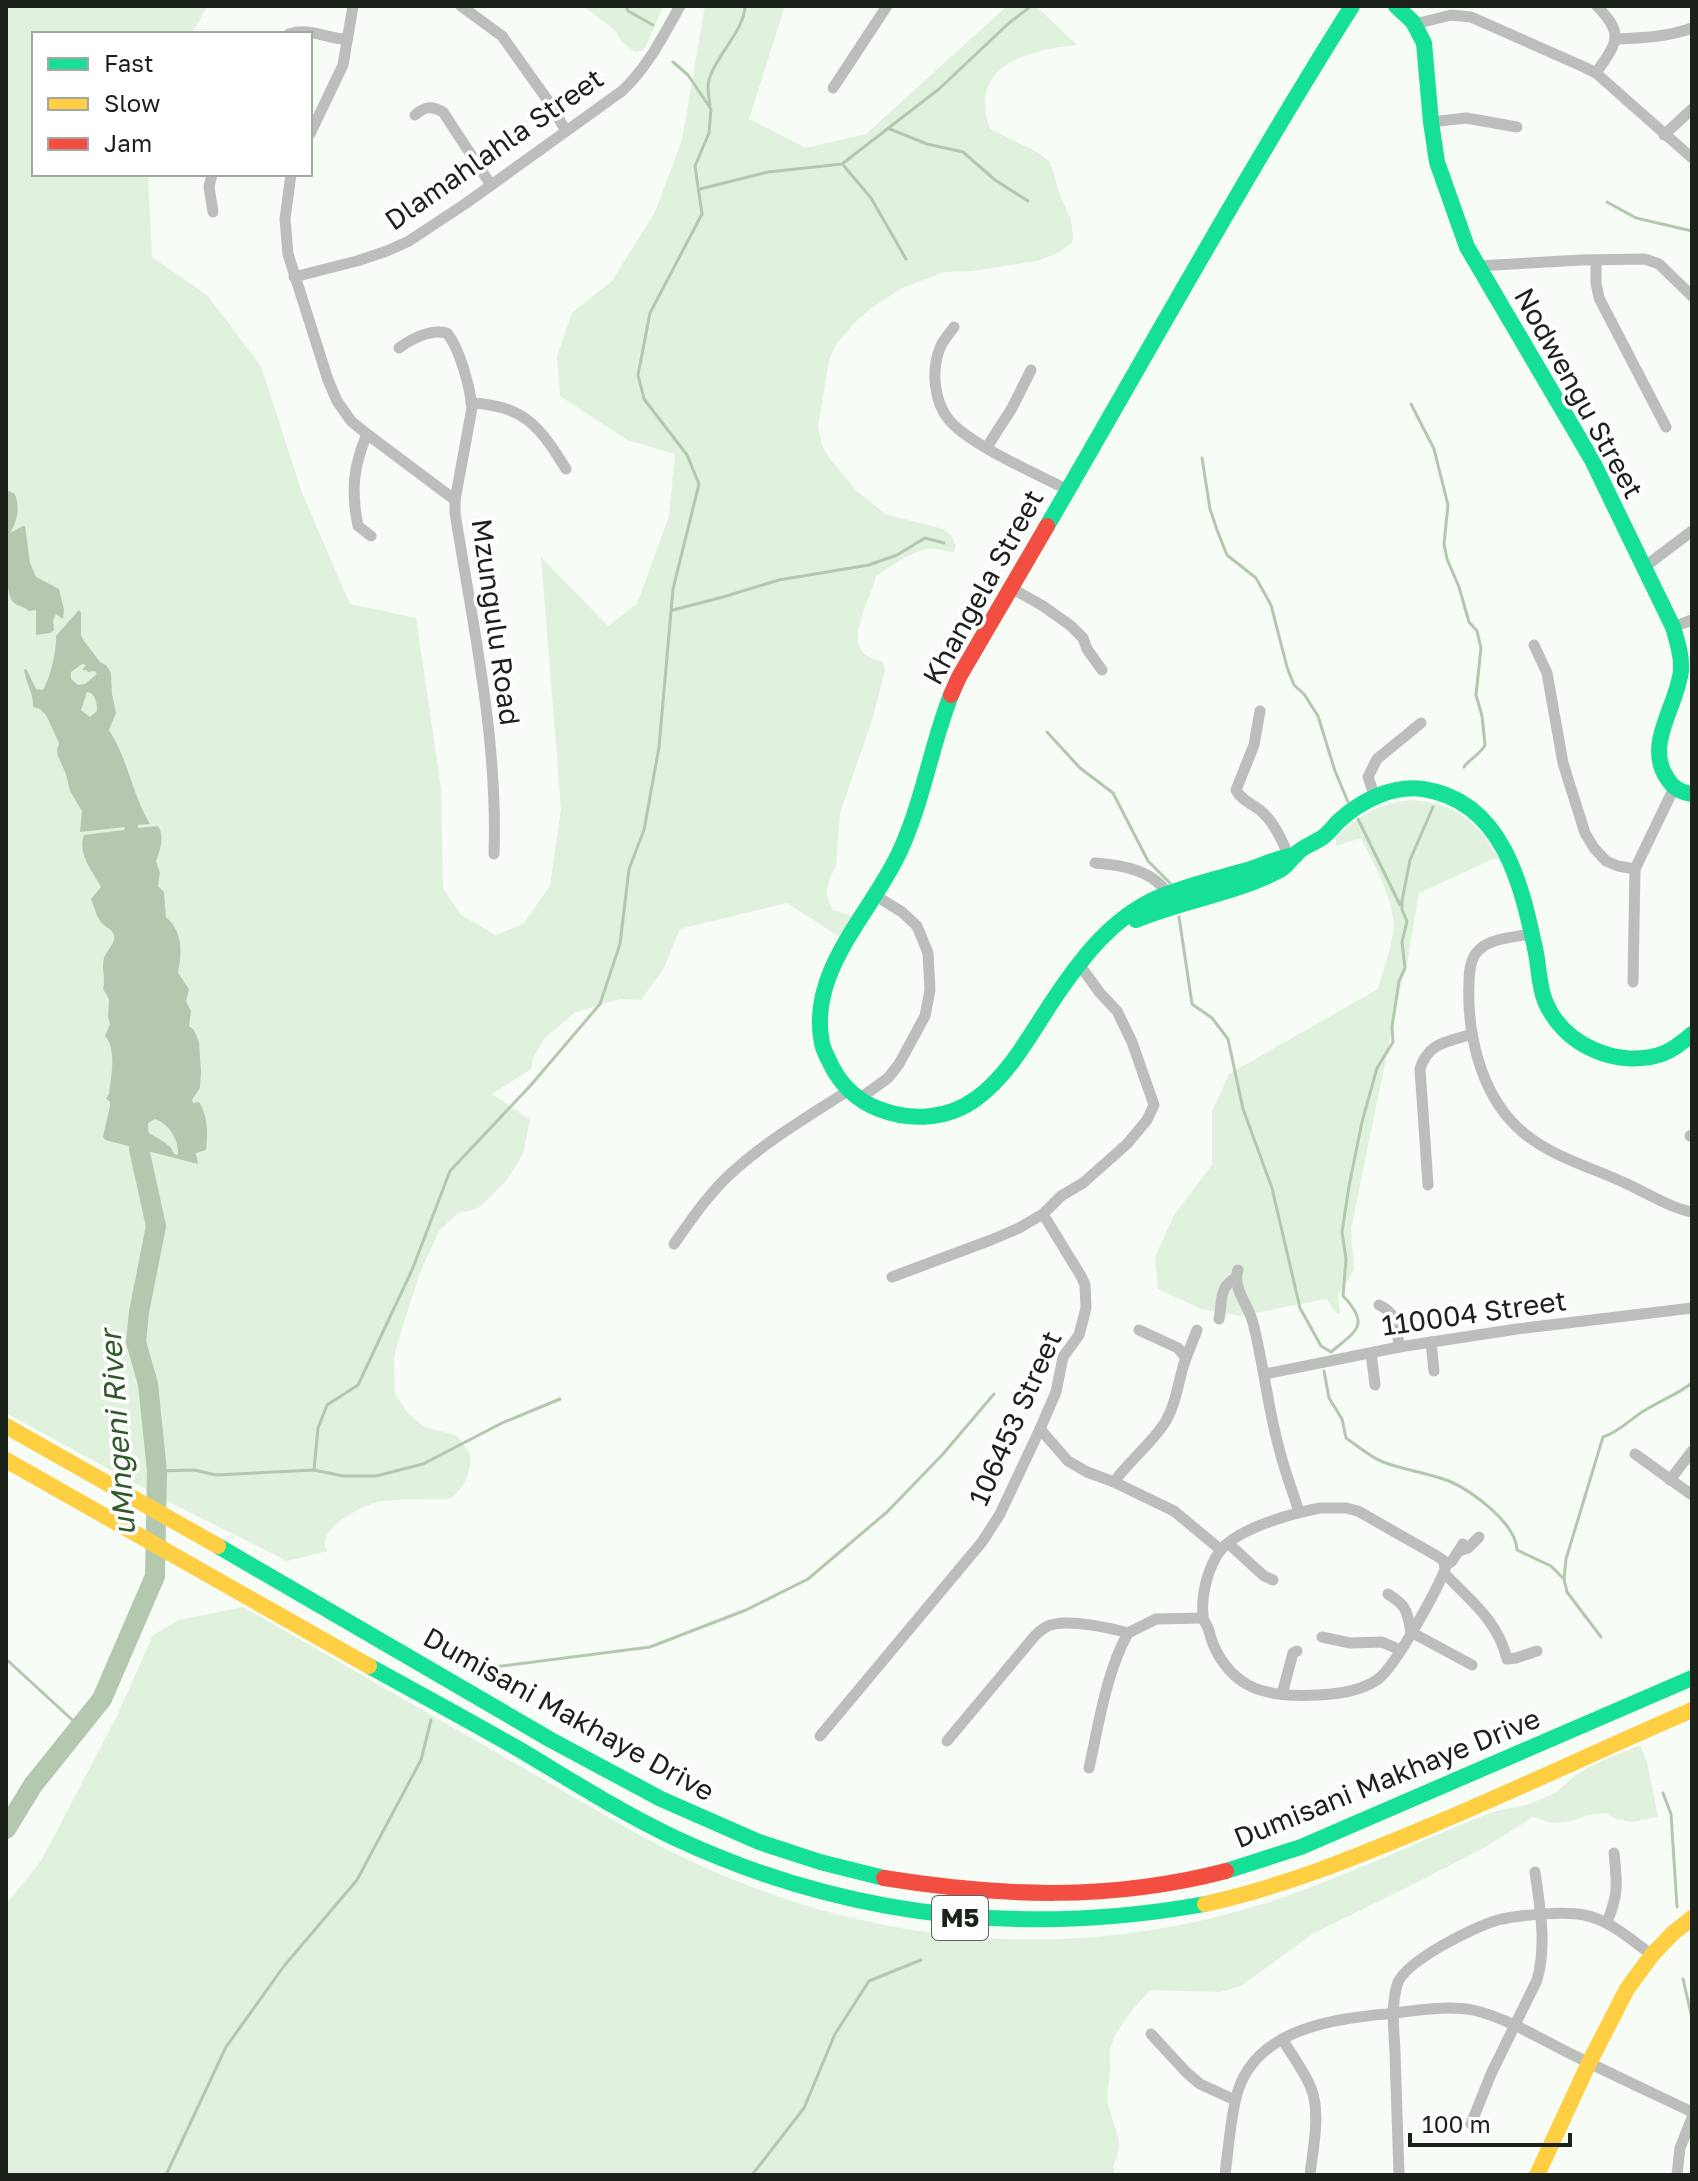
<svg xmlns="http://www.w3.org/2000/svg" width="1698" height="2181" font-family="'Golos Text',sans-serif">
<rect width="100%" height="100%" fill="#f7fcf6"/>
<!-- green -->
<g fill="#e0f2dd">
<path d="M6,6H207L192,34H34V174H148L152,257L207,295L261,366L302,493L350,604L416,618L441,788L443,888L461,915L496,935L523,924L550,886L561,809L541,557L608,626L637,604L669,516L675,454L627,440L560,396L557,356L572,313L612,281L655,212L682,140L705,6H785L749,119L806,148L866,134L1007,6H1036L1077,45C1028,50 967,65 990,129L1037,152L1050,162L1061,198L1071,219L1073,237L1072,243L1058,253L1037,261L972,271L944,272L902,288L870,309L853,324L836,345L829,360L818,427L822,445L829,458L857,491L885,514L943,529L952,536L956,546L954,552C946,552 937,548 929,549C909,552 892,566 876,576C872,596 850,630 861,650C865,657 876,660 883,662L885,670L873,717L840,813L836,866L829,880L827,891L828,900L833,910L855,917L841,938L787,903L680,929L664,968L641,1000L620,999L574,1013L544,1039L533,1058L531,1069L492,1094L530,1120L523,1154L506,1181L480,1207L470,1211L459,1212L439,1231L419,1275L396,1348L394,1359L395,1393L407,1412L424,1427L456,1435L470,1453C472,1471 465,1489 449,1499C431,1500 388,1498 374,1503C357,1509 315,1530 327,1551L287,1561L173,1504L6,1413Z"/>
<polygon points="583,6 661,6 662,9 645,48 641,51 635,52 621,41 616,31"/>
<path d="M1412,800C1457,803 1477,822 1499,859H1493L1419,893L1407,965L1402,980L1351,1229L1354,1270L1338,1295L1340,1314L1336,1313L1326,1299L1240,1316L1201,1309L1158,1289L1155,1257L1174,1215L1212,1165V1111L1229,1074L1378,989C1383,971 1390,952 1393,934C1397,903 1374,865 1361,838L1336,846V837C1359,816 1380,802 1412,800Z"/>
<path d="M244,1607L629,1829C828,1942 1050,1972 1269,1902C1344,1878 1415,1842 1488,1814C1502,1808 1519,1808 1534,1802C1541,1799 1550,1796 1556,1792C1566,1785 1574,1775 1585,1769C1602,1760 1622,1753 1640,1745L1647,1762L1658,1817L1632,1822L1616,1819L1605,1813L1588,1815L1572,1821L1551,1823L1533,1817L1487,1846L1410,1886L1314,1933L1241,1986L1220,1992L1150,1990C1136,2007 1113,2029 1110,2052C1109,2058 1111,2065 1110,2071C1110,2084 1105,2095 1109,2108C1116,2134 1125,2140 1113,2167L1115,2175H6V1904L41,1861L116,1718L153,1635L179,1620Z"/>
</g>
<!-- water -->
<g fill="#b3c8af" fill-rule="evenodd">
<path d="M9,491L15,494C20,509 18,519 10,533L23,526H25L30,563L36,577L59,589L64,610L63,619L56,614L53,621L54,630L50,633L36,635V610L29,611C24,606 18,607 13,602C2,590 6,512 6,493Z"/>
<path d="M79,610L81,613V635L84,641L100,662L106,665L111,673L112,694L116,713L109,730C128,759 132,794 150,824L138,825V828L158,826C165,836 160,851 156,861L160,873L158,886L164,892L166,917C183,932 182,952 178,973L189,989L186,1001L191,1011L189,1026L194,1030L199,1042L201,1071L200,1088L192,1100L193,1103L199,1102C208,1117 208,1132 206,1150L196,1153L198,1164L105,1140L103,1137L110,1106V1102L106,1098L109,1094C111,1077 117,1049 105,1036L110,1024L108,1017L109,999L103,989C106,978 101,968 104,958C106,951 116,943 114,935C113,929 104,927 101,922C96,916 94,906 91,899L101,887C92,870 77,854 84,835L124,830L125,827L80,832L82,811L70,791L66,774L58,756L57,750L59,743L46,715L40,709L33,707C34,693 25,682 24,669L27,670L36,689L43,690C50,680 57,648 56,636ZM82,664L86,665L82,670H86L88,672L95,671L97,674L85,684L78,685L71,679V672ZM87,692C96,693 97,704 97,711L90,717L81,710ZM155,1119C170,1124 179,1141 178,1155L174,1154C170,1141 154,1139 145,1129L147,1124Z"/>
</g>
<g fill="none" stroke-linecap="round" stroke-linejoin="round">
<!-- stream -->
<g stroke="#b3c8af" stroke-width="3">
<polyline points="626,6 628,11 653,25"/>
<path d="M710,105C709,99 708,92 708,86C709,63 745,31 745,6"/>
<polyline points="890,129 927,144 963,152 995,180 1028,201"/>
<polyline points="844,166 871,198 906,259"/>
<polyline points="700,189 768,172 842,164 939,89 1009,23 1031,6"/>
<polyline points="1607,202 1636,218 1692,231"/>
<path d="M1411,404L1434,449L1448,505L1444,544L1447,559L1459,587L1469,622L1477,631L1481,648L1476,695L1482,716L1485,745C1481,754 1469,759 1464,767"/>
<polyline points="1202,458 1210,509 1217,530 1227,555 1256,578 1271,605 1287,667 1294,685 1304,694 1318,716 1335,771 1348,802"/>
<polyline points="673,610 723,597 779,580 869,565 897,555 925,538 944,543"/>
<polyline points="1047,732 1080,768 1113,793 1148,861 1170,883"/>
<polyline points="1358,819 1400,905"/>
<path d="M1179,917L1192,1004L1212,1018L1228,1039L1243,1109L1272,1188L1300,1308L1321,1346L1331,1352C1356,1331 1371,1325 1343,1296L1346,1259L1342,1232L1349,1186L1362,1122L1377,1068L1393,1042L1392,1027L1399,981L1405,968L1402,942L1407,921L1402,910V901L1410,860L1433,807"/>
<path d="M1324,1371L1329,1398L1342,1419L1346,1438C1358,1446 1370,1457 1383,1462C1404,1470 1428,1473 1449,1481C1472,1491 1516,1523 1517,1550L1551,1566L1564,1579"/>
<polyline points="314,1470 318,1428 327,1405 358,1385 412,1270 450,1171 531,1085 600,1004 620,944 629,869 644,830 659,747 673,589 699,484 687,455 644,399 638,375 650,313 702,214 695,166 709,133 711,109 688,75 673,62"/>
<polyline points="157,1471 194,1470 216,1475 314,1470 343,1476 376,1476 423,1464 502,1423 560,1399"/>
<path d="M1601,1637L1567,1592L1564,1579L1566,1559L1603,1437C1620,1432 1632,1417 1647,1409C1662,1400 1678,1394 1692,1383"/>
<polyline points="6,1659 80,1727"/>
<polyline points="470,1670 650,1647 746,1610 808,1579 887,1512 943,1454 994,1394"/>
<polyline points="1663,1793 1671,1814 1677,1907"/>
<polyline points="1683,1979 1692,2018"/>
<polyline points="166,2175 226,2047 284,1966 357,1880 421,1760 431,1720"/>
<polyline points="752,2175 804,2108 835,2034 869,1981 921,1960"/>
</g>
<!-- river -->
<polyline stroke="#b3c8af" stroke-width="20" points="6,1829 33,1785 102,1699 155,1576 157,1471 148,1384 136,1342 139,1312 156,1226 139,1149 138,1122"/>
<!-- street -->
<g stroke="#bbbeba" stroke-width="11">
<polyline points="461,6 502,36 549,102 566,131"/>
<polyline points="1415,24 1451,15 1471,17 1584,67 1596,73 1692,158"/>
<path d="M289,34C311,27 326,39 347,39"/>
<path d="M1615,39C1640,38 1668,37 1692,28"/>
<path d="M1596,73C1617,42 1625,35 1597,6"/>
<polyline points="833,88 887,6"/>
<path d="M415,115C425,106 432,106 443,112L491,185"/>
<polyline points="1431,122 1466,118 1517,127"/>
<polyline points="310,134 343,65 353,6"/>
<polyline points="1664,135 1692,109"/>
<polyline points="212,174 209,187 213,212"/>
<path d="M291,174L285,219L288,254L328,380L337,401L351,421L367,434L455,500V513C473,626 498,739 494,854"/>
<polyline points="1596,260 1596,283 1599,298 1666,427"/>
<polyline points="1478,266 1581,260 1645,259 1659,264 1692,296"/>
<path d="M294,277L357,261L387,251L409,241L465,204L622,91C648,67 663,36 680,6"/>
<path d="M954,327C949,334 943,340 940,348C931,370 934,402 949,420C970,445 1037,474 1068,490"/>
<path d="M399,348C413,338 430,329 447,333C460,349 470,387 472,408L455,500"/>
<path d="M471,403C524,405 540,427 566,469"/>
<path d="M367,434C353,467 351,491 358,526L371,536"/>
<polyline points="987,447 1012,408 1031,370"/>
<polyline points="1643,568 1692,531"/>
<polyline points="1011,588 1043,606 1071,626 1083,638 1087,649 1102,670"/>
<polyline points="1673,627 1692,620"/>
<polyline points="1534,645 1547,673 1563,763 1585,833 1594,848 1606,861 1618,866 1635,869"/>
<path d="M1260,711L1254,745L1236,790C1241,800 1252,804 1261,811C1276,824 1284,845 1291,862"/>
<polyline points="1375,797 1368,777 1377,759 1421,723"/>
<path d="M1095,863C1122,865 1156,870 1170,898"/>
<path d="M1531,934C1515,937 1491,938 1479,950C1470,958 1469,972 1469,984C1467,1032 1480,1091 1516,1126C1545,1155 1589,1166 1625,1183C1647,1193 1668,1207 1692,1212"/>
<polyline points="1633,982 1635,869 1674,788"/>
<polyline points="859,1099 888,1078 899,1064 925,1016 930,990 928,953 917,926 902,912 876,896"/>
<polyline points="1690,1136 1692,1135"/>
<path d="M1428,1185L1420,1069C1428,1042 1448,1042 1472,1034"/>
<path d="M674,1244C693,1217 712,1189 737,1168C771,1138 811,1115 849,1090"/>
<path d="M1238,1270C1232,1289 1249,1305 1253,1323C1264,1366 1268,1410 1280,1452C1285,1472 1293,1492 1299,1512"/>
<polyline points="892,1277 991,1240 1019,1228 1043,1214 1061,1196 1083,1183 1127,1144 1147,1120 1154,1105 1132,1042 1117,1011 1100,993 1079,964"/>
<path d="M1379,1305C1398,1313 1397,1328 1399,1347"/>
<path d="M1219,1319C1223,1300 1218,1289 1235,1278"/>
<polyline points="1431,1342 1434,1371"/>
<polyline points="1371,1353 1375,1385"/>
<polyline points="1186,1358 1197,1330"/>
<polyline points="1265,1374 1399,1347 1517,1329 1692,1308"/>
<polyline points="1040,1429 1068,1461 1087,1472 1114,1482 1174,1511 1221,1550"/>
<polyline points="1635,1454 1692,1495"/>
<polyline points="1670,1480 1692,1451"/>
<path d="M1114,1482C1129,1461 1150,1445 1164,1424C1177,1404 1178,1379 1186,1358L1178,1348L1139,1330"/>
<path d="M1320,1508H1346L1358,1511L1437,1556L1444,1561L1445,1570C1435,1593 1396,1666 1378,1679C1362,1691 1339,1694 1319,1695C1296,1696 1269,1696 1248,1685C1230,1675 1217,1657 1211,1638C1209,1632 1210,1631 1207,1626C1204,1619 1203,1622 1203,1615C1201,1595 1208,1567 1220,1551C1237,1528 1294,1513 1320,1508Z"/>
<polyline points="1229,1544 1264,1576 1273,1580"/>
<polyline points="1459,1551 1468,1548 1479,1537"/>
<polyline points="1445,1566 1452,1561 1463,1544"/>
<path d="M1444,1573C1470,1600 1498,1621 1507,1659L1516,1658L1537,1651"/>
<path d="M1388,1594C1407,1606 1407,1611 1411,1632L1472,1665"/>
<polyline points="1322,1637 1350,1643 1382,1642 1400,1650"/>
<polyline points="1282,1694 1293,1653 1297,1651"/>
<polyline points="820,1736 982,1542 1000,1514 1040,1429 1056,1392 1063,1357 1079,1335 1086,1308 1085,1285 1081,1276 1043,1214"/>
<path d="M947,1741L1033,1638C1039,1631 1046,1625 1055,1624C1072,1620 1111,1628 1128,1633"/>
<path d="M1089,1768C1099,1723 1106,1673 1128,1633L1156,1619L1202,1618"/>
<path d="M1607,1922C1619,1893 1617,1884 1614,1853"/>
<polyline points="1151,2034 1186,2072 1200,2084 1235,2100"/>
<path d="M1282,2039C1292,2055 1304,2071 1311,2088C1321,2113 1313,2148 1310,2175"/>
<path d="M1471,2124L1491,2074L1537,1980C1547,1945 1540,1908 1535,1872"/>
<path d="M1225,2175C1228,2151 1230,2126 1235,2102C1249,2032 1326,2019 1386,2014C1414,2011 1449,2004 1477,2011C1508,2019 1537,2037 1565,2051C1607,2072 1650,2092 1692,2112"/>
<path d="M1399,2175C1398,2134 1396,2093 1395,2052C1394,2031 1391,2006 1397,1985C1403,1962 1475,1926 1498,1920C1516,1915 1566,1911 1584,1915C1610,1920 1630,1939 1652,1955"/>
<polyline points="1677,2175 1680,2148 1692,2118"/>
</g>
<!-- fast -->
<g stroke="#16e098" stroke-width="16">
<path d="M1396,6L1413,22L1424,43L1431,122L1437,162L1467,247L1592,460L1673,627C1677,641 1682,655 1681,670C1678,705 1644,744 1667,778C1673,788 1680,792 1692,794"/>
<path d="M1047,526C1148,352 1245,176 1352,6"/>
<path d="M951,695C931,746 923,801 900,851C873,911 807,971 822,1043C823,1050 828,1058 831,1065C841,1085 858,1101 879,1109C912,1122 949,1119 977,1098C1012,1072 1033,1029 1058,993C1084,955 1114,917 1157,898C1185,886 1215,879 1244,871C1262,866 1278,857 1296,855"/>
<path d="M1136,920C1183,900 1235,894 1280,870C1287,866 1291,859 1297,853C1304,846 1315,843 1323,837C1330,832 1334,825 1340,820C1362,800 1393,785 1423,789C1504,801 1522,887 1536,953C1539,969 1539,986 1545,1001C1563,1045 1617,1069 1662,1054C1673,1050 1683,1042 1692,1034"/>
<polyline points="218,1546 551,1740 661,1799 759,1842 820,1862 884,1878"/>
<path d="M369,1666C420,1694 472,1722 522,1751C572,1781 622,1813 675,1838C844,1917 1022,1937 1205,1904"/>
<polyline points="1226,1871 1301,1847 1692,1678"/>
</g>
<!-- slow -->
<g stroke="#ffcf43" stroke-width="16">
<polyline points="6,1426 218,1546"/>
<polyline points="6,1460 369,1666"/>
<path d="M1205,1904C1283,1887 1356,1857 1430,1826C1518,1789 1604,1748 1692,1710"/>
<polyline points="1537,2175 1589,2063 1627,1989 1652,1955 1673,1933 1692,1918"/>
</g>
<!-- jam -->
<g stroke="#f24e42" stroke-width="16">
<polyline points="951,695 959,677 1047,526"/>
<path d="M884,1878C1001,1897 1111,1901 1226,1871"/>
</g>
</g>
<g text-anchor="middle" stroke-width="7" stroke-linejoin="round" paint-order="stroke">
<!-- shield labels -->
<rect fill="#fff" stroke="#5f645f" stroke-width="2" x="932" y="1896" width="56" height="44" rx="6"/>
<g font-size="26" font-weight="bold" fill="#1b221a">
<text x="960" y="1927">M5</text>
</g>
<!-- street labels -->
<g font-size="28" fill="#1b221a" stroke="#fff">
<text transform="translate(494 149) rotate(-35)" y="10">Dlamahlahla Street</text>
<text transform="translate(1579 393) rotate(61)" y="10">Nodwengu Street</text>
<text transform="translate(983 587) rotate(-61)" y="10">Khangela Street</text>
<text transform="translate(496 622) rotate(82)" y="10">Mzungulu Road</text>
<text transform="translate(1474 1313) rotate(-8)" y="10">110004 Street</text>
<text transform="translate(1015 1418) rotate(-66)" y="10">106453 Street</text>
<text transform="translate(569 1714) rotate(29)" y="10">Dumisani Makhaye Drive</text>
<text transform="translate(1387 1778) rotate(-22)" y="10">Dumisani Makhaye Drive</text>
</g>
<!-- water labels -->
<g font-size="30" font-style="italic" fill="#315a2b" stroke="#fff">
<text transform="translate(118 1433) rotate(-94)" y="10">uMngeni River</text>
</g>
</g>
<!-- border -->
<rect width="1698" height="2181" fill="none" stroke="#1b221a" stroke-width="16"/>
<!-- legend -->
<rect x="32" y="32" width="280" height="144" fill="#ffffff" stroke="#a4a7a3" stroke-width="2"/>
<rect x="48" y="58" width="40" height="12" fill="#16e098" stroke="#a4a7a3" stroke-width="2"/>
<text x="104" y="72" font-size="24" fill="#1b221a">Fast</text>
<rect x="48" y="98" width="40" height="12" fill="#ffcf43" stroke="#a4a7a3" stroke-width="2"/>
<text x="104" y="112" font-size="24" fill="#1b221a">Slow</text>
<rect x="48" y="138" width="40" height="12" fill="#f24e42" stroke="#a4a7a3" stroke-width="2"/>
<text x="104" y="152" font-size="24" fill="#1b221a">Jam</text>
<!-- scale -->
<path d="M1410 2133v12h160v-12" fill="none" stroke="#1b221a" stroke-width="4"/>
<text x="1422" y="2133" font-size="24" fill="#1b221a" stroke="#ffffff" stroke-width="6" paint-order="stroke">100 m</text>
</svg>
